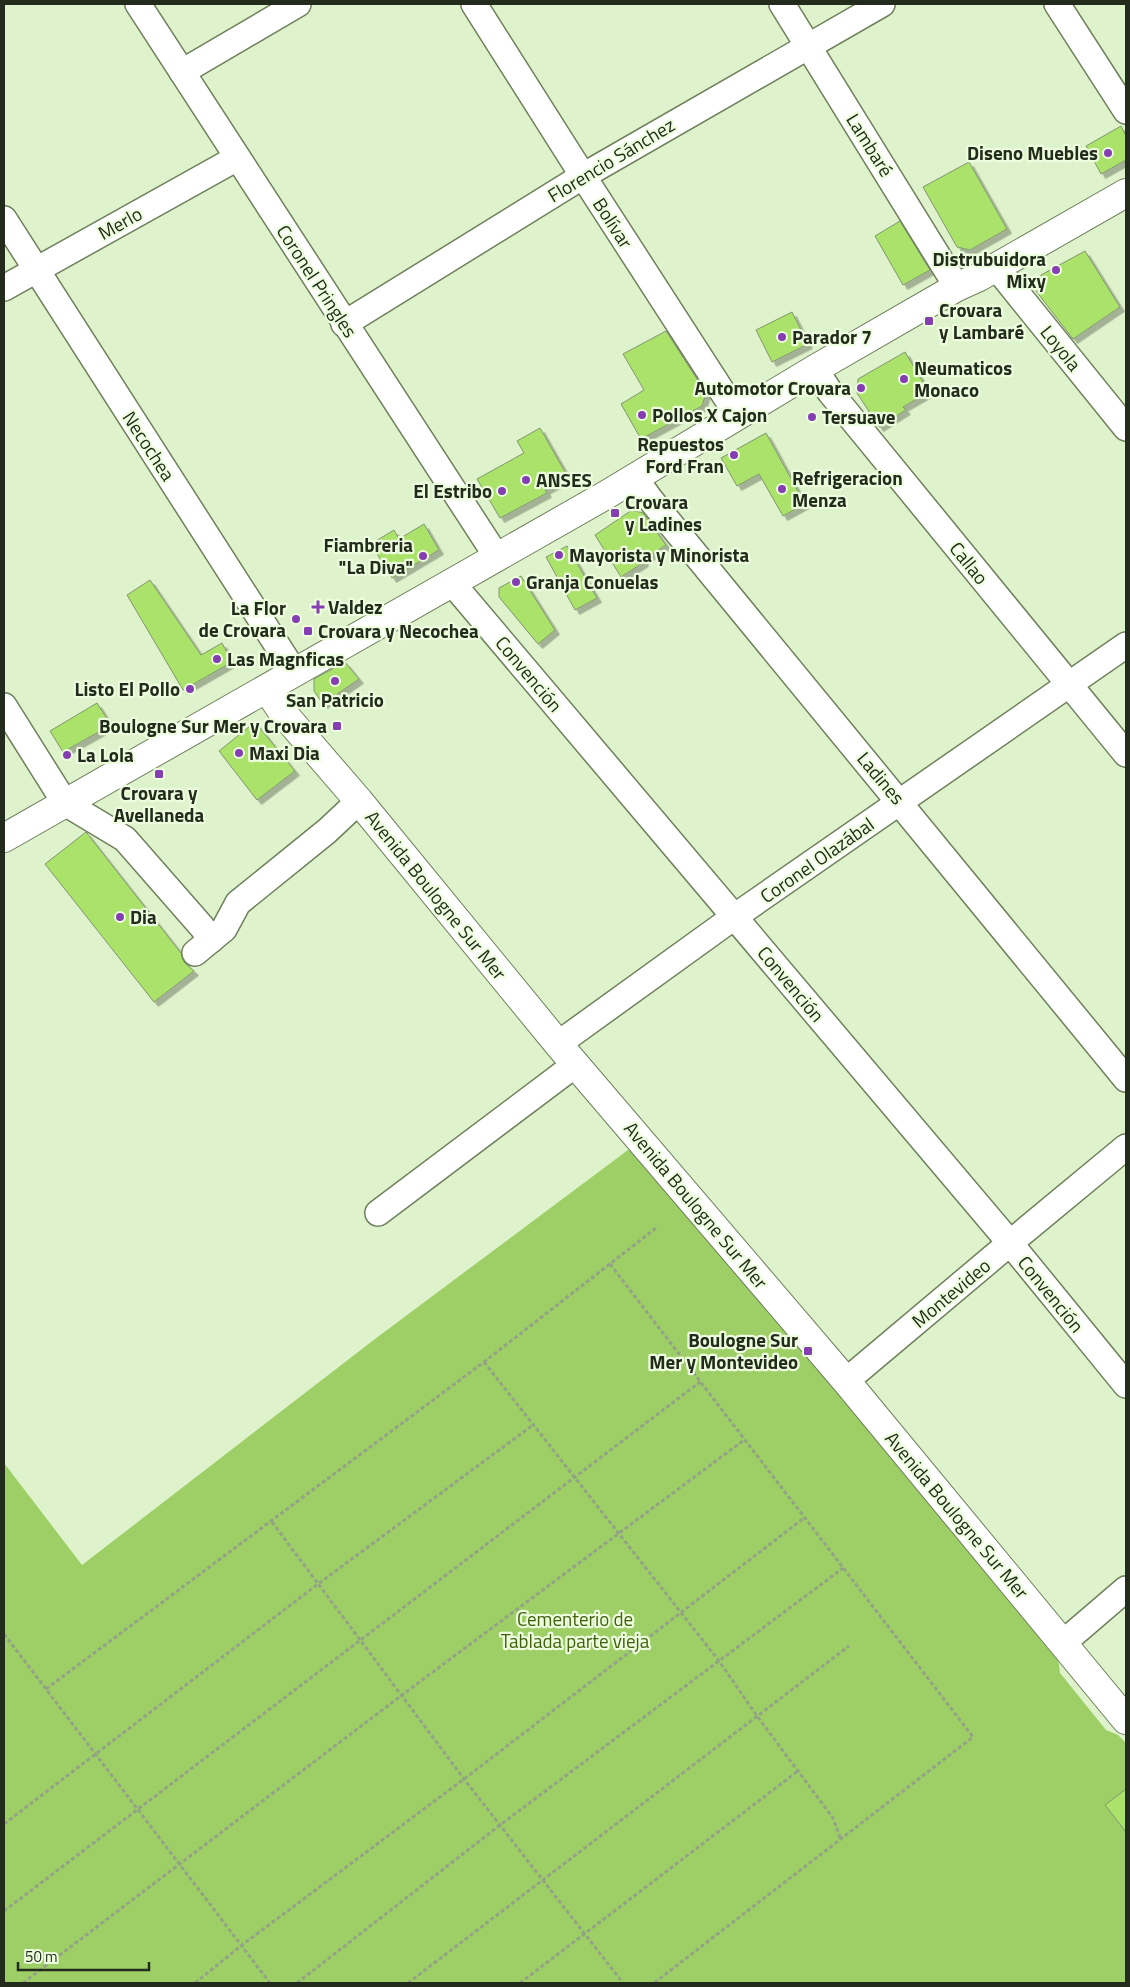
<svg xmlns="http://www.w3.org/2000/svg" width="1130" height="1987" font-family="'Titillium Web',sans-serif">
<defs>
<filter id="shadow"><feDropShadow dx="4.5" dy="4.5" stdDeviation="0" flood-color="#0004"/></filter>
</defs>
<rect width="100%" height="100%" fill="#def2cb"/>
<!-- green -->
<polygon fill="#9ecf66" points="632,1147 1058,1658 1060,1673 1106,1730 1118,1735 1126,1743 1126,1983 4,1983 4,1463 82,1565 375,1339"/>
<!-- building -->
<g fill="#aae26a" stroke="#829571" filter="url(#shadow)">
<polygon points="1121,126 1126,136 1126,160 1101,174 1086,146"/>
<polygon points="969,162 1007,229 970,250 957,247 923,187"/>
<polygon points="900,221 930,270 903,285 875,236"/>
<polygon points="1085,251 1120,307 1073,339 1036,291 1041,275"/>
<polygon points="792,312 808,344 772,362 756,330"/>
<polygon points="666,331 706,393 702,406 641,439 621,404 644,390 623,354"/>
<polygon points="905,352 929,392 903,407 906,410 879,427 857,393 858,379"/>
<polygon points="540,428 568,477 545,490 547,493 500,518 477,479 524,453 517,441"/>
<polygon points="766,433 805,504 783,516 759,474 737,486 721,458"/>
<polygon points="632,510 643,513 666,545 643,560 644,562 621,577 595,535"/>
<polygon points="424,524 439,550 392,578 371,544 394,530 399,539"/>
<polygon points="567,546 597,598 575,610 546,557"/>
<polygon points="521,576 555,630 538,644 499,597 499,588"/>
<polygon points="150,580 201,655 222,643 232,662 183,690 127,595"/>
<polygon points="345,662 359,679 323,704 314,691 314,679"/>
<polygon points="97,703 111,725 63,752 50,731"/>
<polygon points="255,722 295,771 257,800 219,751"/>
<polygon points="86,832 181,953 184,962 194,971 154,1002 45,864"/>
<polygon points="1126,1789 1126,1832 1105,1805"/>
</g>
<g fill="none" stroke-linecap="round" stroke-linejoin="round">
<defs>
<g id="minor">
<polyline points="138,4 497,557"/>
<polyline points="474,4 583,176 738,416"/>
<polyline points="782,4 957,287"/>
<polyline points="1057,4 1126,111"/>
<polyline points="182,72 298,4"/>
<polyline points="4,219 295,673"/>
<polyline points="996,267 1126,428"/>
<polyline points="4,288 237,158"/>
<polyline points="344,324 583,176 882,4"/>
<polyline points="815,369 830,392 1126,754"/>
<polyline points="635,478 650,499 1126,1079"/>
<polyline points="453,584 1010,1243 1126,1385"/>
<polyline points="4,706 65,803 125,839 202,927 211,940"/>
<polyline points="195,953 224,929 238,903 327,831 359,801"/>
<polyline points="558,1044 734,917 1126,645"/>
<polyline points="378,1213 576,1064"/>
<polyline points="846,1381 1010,1243 1126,1147"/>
<polyline points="1063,1643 1126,1589"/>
</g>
<g id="major">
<polyline points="267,689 283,713 359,801 558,1044 846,1381 1126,1720"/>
<polyline points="4,838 606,495 815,369 957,287 979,277 1126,193"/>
</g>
</defs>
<!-- minor casing -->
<use href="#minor" stroke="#6e805c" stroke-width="28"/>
<!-- major casing -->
<use href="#major" stroke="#6e805c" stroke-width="30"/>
<!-- path -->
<g stroke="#93a385" stroke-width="3" stroke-dasharray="4 2.5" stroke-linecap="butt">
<polyline points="610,1264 973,1737 654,1983"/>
<polyline points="484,1362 719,1661 757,1716 833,1818 841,1840"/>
<polyline points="272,1522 464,1779 623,1983"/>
<polyline points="4,1634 270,1983"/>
<polyline points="46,1689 484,1362 656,1228"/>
<polyline points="4,1824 318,1584 533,1425"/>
<polyline points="4,1911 700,1382"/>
<polyline points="23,1983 402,1695 744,1440"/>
<polyline points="195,1983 242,1945 464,1779 804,1518"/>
<polyline points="297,1983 500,1825 843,1568"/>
<polyline points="408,1983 849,1646"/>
<polyline points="520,1983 798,1771"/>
</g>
<!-- minor -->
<use href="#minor" stroke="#fff" stroke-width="25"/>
<!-- major -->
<use href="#major" stroke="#fff" stroke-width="28"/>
</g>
<!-- markers -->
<g fill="#853eb1" stroke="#edfede" stroke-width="2">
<circle cx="1108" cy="153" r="5"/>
<circle cx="1056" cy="270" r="5"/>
<rect x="924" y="316" width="10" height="10" rx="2.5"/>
<circle cx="782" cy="337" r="5"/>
<circle cx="904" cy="379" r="5"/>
<circle cx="861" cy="388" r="5"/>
<circle cx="642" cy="415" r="5"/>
<circle cx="812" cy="417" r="5"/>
<circle cx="734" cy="455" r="5"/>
<circle cx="526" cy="480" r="5"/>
<circle cx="782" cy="489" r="5"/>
<circle cx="502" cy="491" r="5"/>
<rect x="610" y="508" width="10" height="10" rx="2.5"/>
<circle cx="559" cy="555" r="5"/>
<circle cx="423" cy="556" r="5"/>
<circle cx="516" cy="582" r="5"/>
<path d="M315.5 599.5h5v5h5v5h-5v5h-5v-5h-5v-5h5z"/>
<circle cx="296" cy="619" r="5"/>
<rect x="303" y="626" width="10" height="10" rx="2.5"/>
<circle cx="217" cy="659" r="5"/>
<circle cx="335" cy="681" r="5"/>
<circle cx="190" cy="689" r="5"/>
<rect x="332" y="721" width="10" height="10" rx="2.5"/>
<circle cx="239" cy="753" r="5"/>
<circle cx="67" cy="755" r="5"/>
<rect x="154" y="769" width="10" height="10" rx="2.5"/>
<circle cx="120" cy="917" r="5"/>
<rect x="803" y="1346" width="10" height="10" rx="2.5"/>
</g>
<g text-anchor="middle" stroke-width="4.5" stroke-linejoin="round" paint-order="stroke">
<!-- street labels -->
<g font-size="19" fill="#232b1c" stroke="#edfede">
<text transform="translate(870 145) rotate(58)" y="7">Lambaré</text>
<text transform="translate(611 160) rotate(-31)" y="7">Florencio Sánchez</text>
<text transform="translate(120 223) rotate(-29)" y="7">Merlo</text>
<text transform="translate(613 223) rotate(57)" y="7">Bolívar</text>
<text transform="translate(317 281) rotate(57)" y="7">Coronel Pringles</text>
<text transform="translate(1061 348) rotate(51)" y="7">Loyola</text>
<text transform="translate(149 446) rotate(57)" y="7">Necochea</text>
<text transform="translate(969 563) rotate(51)" y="7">Callao</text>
<text transform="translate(529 674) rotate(50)" y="7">Convención</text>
<text transform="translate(881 778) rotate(50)" y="7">Ladines</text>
<text transform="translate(817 860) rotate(-35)" y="7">Coronel Olazábal</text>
<text transform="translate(436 895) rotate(51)" y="7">Avenida Boulogne Sur Mer</text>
<text transform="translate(791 984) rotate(50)" y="7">Convención</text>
<text transform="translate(696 1205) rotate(50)" y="7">Avenida Boulogne Sur Mer</text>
<text transform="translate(951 1293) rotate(-40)" y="7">Montevideo</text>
<text transform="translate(1051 1294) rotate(51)" y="7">Convención</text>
<text transform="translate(957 1515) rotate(50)" y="7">Avenida Boulogne Sur Mer</text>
</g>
<!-- poi labels -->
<g font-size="19" font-weight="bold" fill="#232b1c" stroke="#edfede" text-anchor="start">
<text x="1098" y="160" text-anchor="end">Diseno Muebles</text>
<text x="1046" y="266" text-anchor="end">Distrubuidora<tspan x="1046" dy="22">Mixy</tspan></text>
<text x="939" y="317">Crovara<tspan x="939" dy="22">y Lambaré</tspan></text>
<text x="792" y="344">Parador 7</text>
<text x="914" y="375">Neumaticos<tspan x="914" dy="22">Monaco</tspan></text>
<text x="851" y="395" text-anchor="end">Automotor Crovara</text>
<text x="652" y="422">Pollos X Cajon</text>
<text x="822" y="424">Tersuave</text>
<text x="724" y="451" text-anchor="end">Repuestos<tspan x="724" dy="22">Ford Fran</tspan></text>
<text x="792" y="485">Refrigeracion<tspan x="792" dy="22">Menza</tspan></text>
<text x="536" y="487">ANSES</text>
<text x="492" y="498" text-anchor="end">El Estribo</text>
<text x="625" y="509">Crovara<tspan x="625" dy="22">y Ladines</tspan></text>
<text x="413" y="552" text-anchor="end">Fiambreria<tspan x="413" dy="22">"La Diva"</tspan></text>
<text x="569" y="562">Mayorista y Minorista</text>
<text x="526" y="589">Granja Conuelas</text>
<text x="328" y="614">Valdez</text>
<text x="286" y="615" text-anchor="end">La Flor<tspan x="286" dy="22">de Crovara</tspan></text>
<text x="318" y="638">Crovara y Necochea</text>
<text x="227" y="666">Las Magnficas</text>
<text x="180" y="696" text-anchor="end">Listo El Pollo</text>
<text x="335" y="707" text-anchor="middle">San Patricio</text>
<text x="327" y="733" text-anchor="end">Boulogne Sur Mer y Crovara</text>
<text x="249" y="760">Maxi Dia</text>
<text x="77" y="762">La Lola</text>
<text x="159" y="800" text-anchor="middle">Crovara y<tspan x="159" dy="22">Avellaneda</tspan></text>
<text x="130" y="924">Dia</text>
<text x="798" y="1347" text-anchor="end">Boulogne Sur<tspan x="798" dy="22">Mer y Montevideo</tspan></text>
</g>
<!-- park labels -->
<g font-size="19" fill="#3f610c" stroke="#edfede">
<text x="575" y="1626">Cementerio de<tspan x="575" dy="22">Tablada parte vieja</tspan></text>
</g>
</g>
<!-- border -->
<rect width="1130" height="1987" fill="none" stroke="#232b1c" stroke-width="10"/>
<!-- scale -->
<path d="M18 1962v8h131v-8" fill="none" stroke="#232b1c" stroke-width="2.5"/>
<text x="25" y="1962" font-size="15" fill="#232b1c" stroke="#edfede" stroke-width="4" paint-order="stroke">50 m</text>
</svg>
